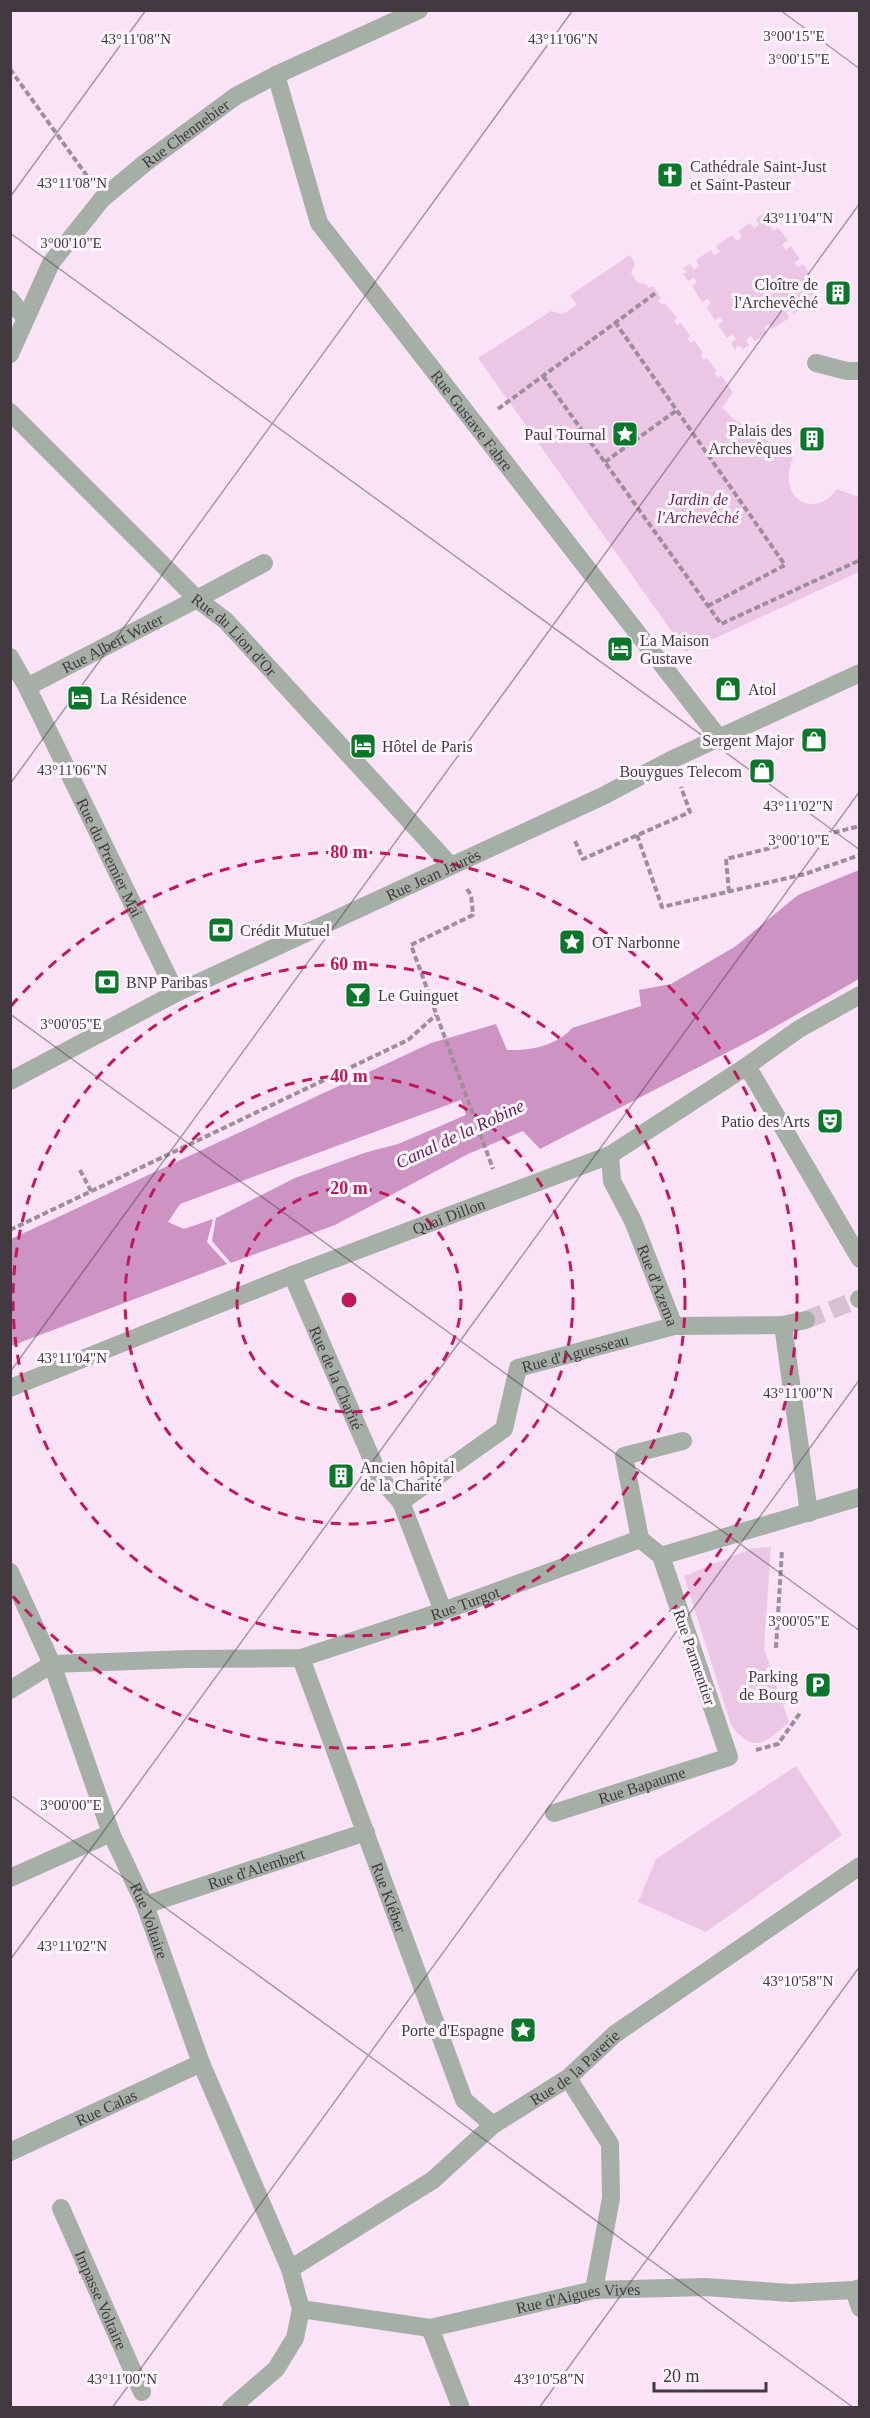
<svg xmlns="http://www.w3.org/2000/svg" width="870" height="2418" font-family="Georgia,serif">
<rect width="100%" height="100%" fill="#fae3f6"/>
<!-- green -->
<g fill="#ecc7e5">
<polygon points="764,213 763,217 768,219 770,215 775,222 770,226 773,231 778,228 788,240 782,245 786,250 791,246 800,259 794,263 798,267 803,264 812,277 807,281 811,286 816,282 821,290 817,290 816,295 821,296 813,301 809,296 804,300 807,305 794,314 791,309 786,312 789,318 772,329 768,324 764,328 767,333 755,341 751,336 746,340 749,345 742,350 742,347 737,346 735,350 731,343 736,339 732,334 727,338 718,325 723,321 720,317 715,320 706,307 711,304 708,299 702,302 692,286 697,282 694,278 688,281 683,273 686,273 686,270 682,269 690,264 694,270 699,266 696,260 711,250 714,256 720,252 716,246 732,235 737,241 742,237 738,231 750,223 754,228 759,225 756,219"/>
<path d="M630,255L635,264L631,273L637,282L646,284L649,288L653,286L661,298L658,301L662,305L665,303L677,318L674,321L677,325L681,323L690,336L687,338L691,343L694,340L703,353L701,356L704,360L707,358L717,371L714,373L718,378L721,375L733,392L722,408L735,420L793,458C776,498 814,521 837,489L859,497V572L687,651V653L478,358L551,311L563,314L577,305L570,295Z"/>
<path d="M771,1547L764,1648L789,1722C766,1743 753,1755 731,1725L684,1576L753,1548Z"/>
<polygon points="796,1766 842,1835 706,1932 638,1902 656,1859"/>
</g>
<!-- water -->
<path fill="#cd93c3" d="M859,870V979L757,1037L540,1149L523,1131L468,1154L335,1225L231,1263L212,1241L216,1218L295,1178L364,1153L398,1144L466,1115L461,1100L180,1204L168,1222L184,1229L213,1219L207,1242L227,1264L11,1346V1239L431,1043L496,1024L507,1050C530,1051 556,1046 572,1028L641,1006L639,990L671,984L736,946L798,895Z"/>
<g fill="none" stroke-linecap="round" stroke-linejoin="round">
<!-- street-tunnel -->
<polyline stroke="#d5c1d2" stroke-width="18" stroke-dasharray="18 9" stroke-linecap="butt" points="806,1320 859,1299"/>
<!-- path -->
<g stroke="#9e8e9b" stroke-width="4" stroke-dasharray="6 3" stroke-linecap="butt">
<polyline points="10,69 87,176"/>
<polyline points="615,322 785,565 708,606"/>
<polyline points="543,376 721,624 860,560"/>
<polyline points="498,409 657,292"/>
<polyline points="605,462 677,410"/>
<polyline points="637,835 662,907 805,874 860,855"/>
<polyline points="575,841 583,859 690,812 681,787"/>
<polyline points="467,889 471,895 473,915 411,945 493,1169"/>
<polyline points="729,892 726,859 860,826"/>
<polyline points="80,1170 91,1191"/>
<polyline points="10,1230 408,1040 436,1015"/>
<polyline points="776,1648 782,1550"/>
<polyline points="756,1750 778,1744 800,1713"/>
</g>
<!-- lane -->
<g stroke="#a6afa6" stroke-width="18">
<polyline points="197,599 264,563"/>
<path id="s1" d="M61,2208L142,2392"/>
</g>
<!-- street -->
<g stroke="#a6afa6" stroke-width="18">
<path id="s2" d="M276,75L319,223L719,738"/>
<polyline points="10,299 25,318"/>
<path id="s3" d="M10,354L51,263L102,199L145,163L236,96L276,75L419,10"/>
<polyline points="816,363 847,371 860,371"/>
<path id="s4" d="M10,412L197,599L226,621L451,866"/>
<path id="s5" d="M10,657L27,687L176,993"/>
<path id="s6" d="M27,687L197,599"/>
<polyline points="747,1066 860,1259"/>
<path id="s7" d="M10,1081L176,993L603,796L671,760L860,673"/>
<path id="s8" d="M610,1155L612,1181L633,1221L674,1326"/>
<path id="s9" d="M292,1275L380,1478L401,1502L443,1611"/>
<polyline points="859,1299 860,1299"/>
<polyline points="783,1325 809,1513"/>
<path id="s10" d="M10,1388L292,1275L610,1155L747,1066L799,1029L860,995"/>
<path id="s11" d="M401,1502L504,1429L518,1368L674,1326L783,1325L806,1320"/>
<polyline points="640,1539 624,1456 683,1441"/>
<path id="s12" d="M10,1572L52,1664L111,1833L145,1905L201,2063L290,2269L301,2309L295,2338L276,2369L231,2408"/>
<path id="s13" d="M301,1658L464,2100L493,2125"/>
<path id="s14" d="M52,1664L187,1659L301,1658L443,1611L640,1539L661,1556L860,1497"/>
<polyline points="10,1690 52,1664"/>
<path id="s15" d="M554,1813L729,1757L661,1556"/>
<polyline points="10,1878 111,1833"/>
<path id="s16" d="M145,1905L366,1832"/>
<polyline points="568,2078 610,2144 611,2198 594,2290"/>
<path id="s17" d="M10,2152L201,2063"/>
<path id="s18" d="M290,2269L433,2180L493,2125L568,2078L615,2034L860,1866"/>
<polyline points="854,2290 860,2308"/>
<path id="s19" d="M301,2309L430,2328L594,2290L705,2287L791,2293L854,2290L860,2288"/>
<polyline points="430,2328 461,2408"/>
</g>
</g>
<!-- ticks -->
<path fill="none" stroke="#423941" stroke-width="1.5" stroke-opacity="0.45" d="M780,10L860,69M10,197L146,10M10,233L860,850M10,784L573,10M10,1014L860,1631M10,1372L860,203M10,1795L854,2408M10,1960L860,791M112,2408L860,1379M539,2408L860,1966"/>
<!-- distance rings -->
<g fill="none" stroke="#c2185b" stroke-width="3" stroke-dasharray="10 8">
<circle cx="349" cy="1300" r="112"/>
<circle cx="349" cy="1300" r="224"/>
<circle cx="349" cy="1300" r="336"/>
<path d="M11 1006A448 448 0 1 1 11 1594"/>
</g>
<!-- icons -->
<defs>
<symbol id="church-square" viewBox="-11 -11 22 22"><rect x="-9" y="-9" width="18" height="18" rx="4" fill="#0a772a" stroke="#fff5fd"/><path d="M-1.2-6h2.4v3.5h3.3v2.4h-3.3V6h-2.4V-.1h-3.3v-2.4h3.3Z" fill="#fff"/></symbol>
<symbol id="building-square" viewBox="-11 -11 22 22"><rect x="-9" y="-9" width="18" height="18" rx="4" fill="#0a772a" stroke="#fff5fd"/><path d="M-4-6H4V6H1V3H-1V6H-4ZM-2.5-4.3h1.7v1.8h-1.7ZM.8-4.3h1.7v1.8H.8ZM-2.5-1h1.7V.8h-1.7ZM.8-1h1.7V.8H.8Z" fill="#fff"/></symbol>
<symbol id="sight-square" viewBox="-11 -11 22 22"><rect x="-9" y="-9" width="18" height="18" rx="4" fill="#0a772a" stroke="#fff5fd"/><path d="M0-6L1.8-2.2L6-1.7L2.9 1.2L3.7 5.4L0 3.3L-3.7 5.4L-2.9 1.2L-6-1.7L-1.8-2.2Z" fill="#fff"/></symbol>
<symbol id="hotel-square" viewBox="-11 -11 22 22"><rect x="-9" y="-9" width="18" height="18" rx="4" fill="#0a772a" stroke="#fff5fd"/><path d="M-6-4.5h1.5V1H6V5H4.5V3h-9V5H-6ZM-4 0a1.8 1.8 0 1 1 3.6 0ZM.5 0V-2.5h3Q6-2.5 6 0Z" fill="#fff"/></symbol>
<symbol id="shop-square" viewBox="-11 -11 22 22"><rect x="-9" y="-9" width="18" height="18" rx="4" fill="#0a772a" stroke="#fff5fd"/><path d="M-5-2.5h2.3a2.7 3.5 0 0 1 5.4 0H5L5.5 6h-11ZM-1.5-2.5h3a1.5 2.3 0 0 0-3 0Z" fill="#fff"/></symbol>
<symbol id="bank-square" viewBox="-11 -11 22 22"><rect x="-9" y="-9" width="18" height="18" rx="4" fill="#0a772a" stroke="#fff5fd"/><path d="M-6-4H6V4H-6ZM0-2.3a2.3 2.3 0 1 0 0 4.6a2.3 2.3 0 1 0 0-4.6Z" fill="#fff"/></symbol>
<symbol id="bar-square" viewBox="-11 -11 22 22"><rect x="-9" y="-9" width="18" height="18" rx="4" fill="#0a772a" stroke="#fff5fd"/><path d="M-6-5H6L.8 .8V4.5H3.5V6h-7V4.5H-.8V.8Z" fill="#fff"/></symbol>
<symbol id="theatre-square" viewBox="-11 -11 22 22"><rect x="-9" y="-9" width="18" height="18" rx="4" fill="#0a772a" stroke="#fff5fd"/><path d="M-5-5.5Q0-4 5-5.5V0Q5 5 0 6Q-5 5-5 0ZM-3.3-2.5H-1v1.5H-3.3ZM1-2.5H3.3v1.5H1ZM-2.8 1Q0 5.5 2.8 1Z" fill="#fff"/></symbol>
<symbol id="parking-square" viewBox="-11 -11 22 22"><rect x="-9" y="-9" width="18" height="18" rx="4" fill="#0a772a" stroke="#fff5fd"/><path d="M-3.5-5.5H1a3.5 3.5 0 0 1 0 7H-1V5.5H-3.5ZM-1-3.4V-.6H.8a1.4 1.4 0 0 0 0-2.8Z" fill="#fff"/></symbol>
</defs>
<g fill-rule="evenodd">
<use href="#church-square" x="655" y="160" width="30" height="30"/>
<use href="#building-square" x="823" y="278" width="30" height="30"/>
<use href="#sight-square" x="610" y="419" width="30" height="30"/>
<use href="#building-square" x="797" y="424" width="30" height="30"/>
<use href="#hotel-square" x="605" y="634" width="30" height="30"/>
<use href="#shop-square" x="713" y="674" width="30" height="30"/>
<use href="#hotel-square" x="65" y="683" width="30" height="30"/>
<use href="#shop-square" x="799" y="725" width="30" height="30"/>
<use href="#hotel-square" x="348" y="731" width="30" height="30"/>
<use href="#shop-square" x="747" y="756" width="30" height="30"/>
<use href="#bank-square" x="206" y="915" width="30" height="30"/>
<use href="#sight-square" x="557" y="927" width="30" height="30"/>
<use href="#bank-square" x="92" y="967" width="30" height="30"/>
<use href="#bar-square" x="343" y="980" width="30" height="30"/>
<use href="#theatre-square" x="815" y="1106" width="30" height="30"/>
<use href="#building-square" x="326" y="1461" width="30" height="30"/>
<use href="#parking-square" x="803" y="1670" width="30" height="30"/>
<use href="#sight-square" x="508" y="2015" width="30" height="30"/>
</g>
<g text-anchor="middle" stroke-width="6" stroke-linejoin="round" paint-order="stroke">
<!-- street labels -->
<g font-size="16" fill="#423941" stroke="#fff5fd">
<text dy="6" stroke="none"><textPath href="#s3" startOffset="288">Rue Chennebier</textPath></text>
<text dy="6" stroke="none"><textPath href="#s2" startOffset="404">Rue Gustave Fabre</textPath></text>
<text dy="6" stroke="none"><textPath href="#s4" startOffset="316">Rue du Lion d'Or</textPath></text>
<text dy="6" stroke="none"><textPath href="#s6" startOffset="96">Rue Albert Water</textPath></text>
<text dy="6" stroke="none"><textPath href="#s5" startOffset="224">Rue du Premier Mai</textPath></text>
<text dy="6" stroke="none"><textPath href="#s7" startOffset="471">Rue Jean Jaurès</textPath></text>
<text dy="6" stroke="none"><textPath href="#s10" startOffset="471">Quai Dillon</textPath></text>
<text dy="6" stroke="none"><textPath href="#s8" startOffset="140">Rue d'Azema</textPath></text>
<text dy="6" stroke="none"><textPath href="#s11" startOffset="248">Rue d'Aguesseau</textPath></text>
<text dy="6" stroke="none"><textPath href="#s9" startOffset="112">Rue de la Charité</textPath></text>
<text dy="6" stroke="none"><textPath href="#s14" startOffset="422">Rue Turgot</textPath></text>
<text transform="translate(695 1657) rotate(71)" y="6">Rue Parmentier</text>
<text dy="6" stroke="none"><textPath href="#s15" startOffset="92">Rue Bapaume</textPath></text>
<text dy="6" stroke="none"><textPath href="#s16" startOffset="117">Rue d'Alembert</textPath></text>
<text dy="6" stroke="none"><textPath href="#s13" startOffset="255">Rue Kléber</textPath></text>
<text dy="6" stroke="none"><textPath href="#s12" startOffset="376">Rue Voltaire</textPath></text>
<text dy="6" stroke="none"><textPath href="#s18" startOffset="350">Rue de la Parerie</textPath></text>
<text dy="6" stroke="none"><textPath href="#s17" startOffset="106">Rue Calas</textPath></text>
<text dy="6" stroke="none"><textPath href="#s1" startOffset="100">Impasse Voltaire</textPath></text>
<text dy="6" stroke="none"><textPath href="#s19" startOffset="282">Rue d'Aigues Vives</textPath></text>
</g>
<!-- poi labels -->
<g font-size="16" fill="#423941" stroke="#fff5fd" text-anchor="start">
<text x="690" y="172">Cathédrale Saint-Just<tspan x="690" dy="18">et Saint-Pasteur</tspan></text>
<text x="818" y="290" text-anchor="end">Cloître de<tspan x="818" dy="18">l'Archevêché</tspan></text>
<text x="792" y="436" text-anchor="end">Palais des<tspan x="792" dy="18">Archevêques</tspan></text>
<text x="606" y="440" text-anchor="end">Paul Tournal</text>
<text x="640" y="646">La Maison<tspan x="640" dy="18">Gustave</tspan></text>
<text x="748" y="695">Atol</text>
<text x="100" y="704">La Résidence</text>
<text x="794" y="746" text-anchor="end">Sergent Major</text>
<text x="382" y="752">Hôtel de Paris</text>
<text x="742" y="777" text-anchor="end">Bouygues Telecom</text>
<text x="240" y="936">Crédit Mutuel</text>
<text x="592" y="948">OT Narbonne</text>
<text x="126" y="988">BNP Paribas</text>
<text x="378" y="1001">Le Guinguet</text>
<text x="810" y="1127" text-anchor="end">Patio des Arts</text>
<text x="360" y="1473">Ancien hôpital<tspan x="360" dy="18">de la Charité</tspan></text>
<text x="798" y="1682" text-anchor="end">Parking<tspan x="798" dy="18">de Bourg</tspan></text>
<text x="504" y="2036" text-anchor="end">Porte d'Espagne</text>
</g>
<!-- park labels -->
<g font-size="16" font-style="italic" fill="#682460" stroke="#fff5fd">
<text x="698" y="505">Jardin de<tspan x="698" dy="18">l'Archevêché</tspan></text>
</g>
<!-- water labels -->
<g font-size="18" font-style="italic" fill="#631f5c" stroke="#fff5fd">
<text transform="translate(460 1134) rotate(-25)" y="6">Canal de la Robine</text>
</g>
</g>
<g font-size="15" text-anchor="middle" fill="#423941" stroke="#fff5fd" stroke-width="6" stroke-linejoin="round" paint-order="stroke">
<text x="794" y="41">3°00'15"E</text>
<text x="136" y="44">43°11'08"N</text>
<text x="563" y="44">43°11'06"N</text>
<text x="799" y="64">3°00'15"E</text>
<text x="72" y="188">43°11'08"N</text>
<text x="798" y="223">43°11'04"N</text>
<text x="71" y="248">3°00'10"E</text>
<text x="72" y="775">43°11'06"N</text>
<text x="798" y="811">43°11'02"N</text>
<text x="799" y="845">3°00'10"E</text>
<text x="71" y="1029">3°00'05"E</text>
<text x="72" y="1363">43°11'04"N</text>
<text x="798" y="1398">43°11'00"N</text>
<text x="799" y="1626">3°00'05"E</text>
<text x="71" y="1810">3°00'00"E</text>
<text x="72" y="1951">43°11'02"N</text>
<text x="798" y="1986">43°10'58"N</text>
<text x="122" y="2384">43°11'00"N</text>
<text x="549" y="2384">43°10'58"N</text>
</g>
<circle cx="349" cy="1300" r="9" fill="#c2185b" stroke="#fff5fd" stroke-width="3"/>
<g font-size="18" text-anchor="middle" font-weight="bold" fill="#c2185b" stroke="#fff5fd" stroke-width="6" stroke-linejoin="round" paint-order="stroke">
<text x="349" y="858">80 m</text>
<text x="349" y="970">60 m</text>
<text x="349" y="1082">40 m</text>
<text x="349" y="1194">20 m</text>
</g>
<!-- border -->
<rect width="870" height="2418" fill="none" stroke="#423941" stroke-width="24"/>
<!-- scale -->
<path d="M654 2382v9h112v-9" fill="none" stroke="#423941" stroke-width="3"/>
<text x="663" y="2382" font-size="18" fill="#423941" stroke="#fff5fd" stroke-width="4.5" paint-order="stroke">20 m</text>
</svg>
